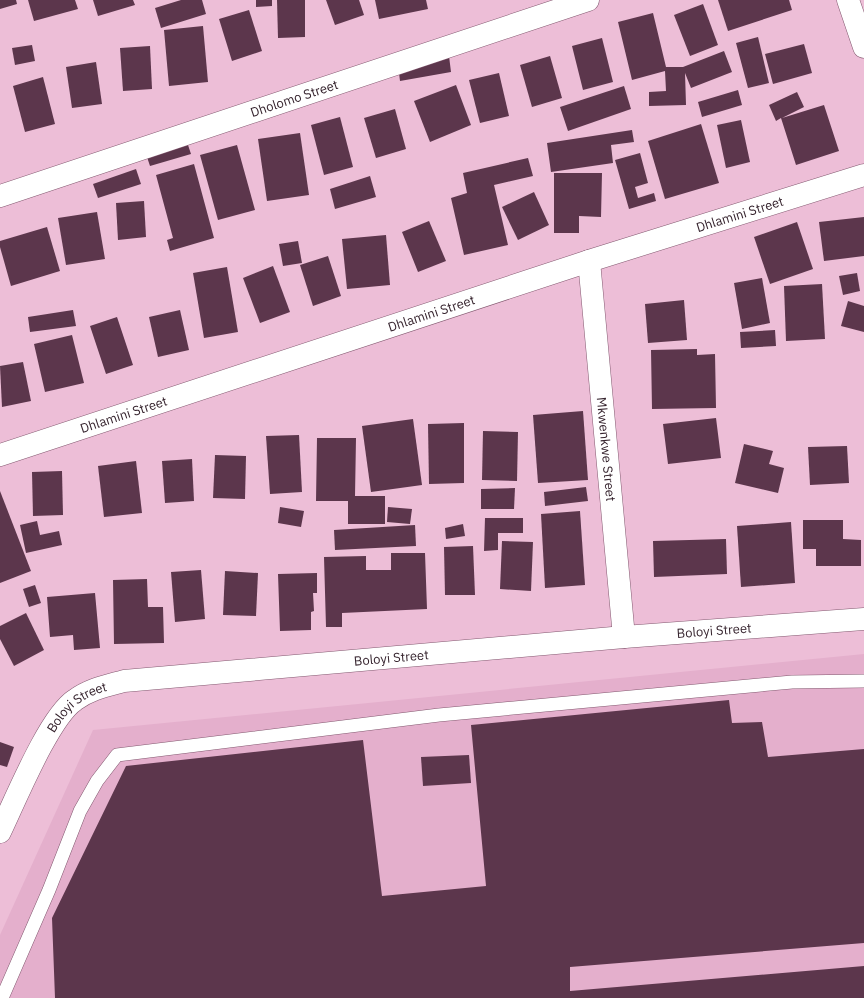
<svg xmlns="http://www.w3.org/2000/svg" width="864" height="998" font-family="'IBM Plex Sans',sans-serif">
<rect width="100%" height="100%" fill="#edbed7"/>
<!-- built -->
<polygon fill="#e4afcc" points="864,654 864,998 0,998 0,935 93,730"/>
<!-- building -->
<g fill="#5c364c">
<polygon points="0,0 16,0 17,4 0,9"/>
<polygon points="28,0 75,0 78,9 34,21"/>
<polygon points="93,0 133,0 135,5 98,16"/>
<polygon points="181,0 202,0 206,14 161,28 155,8"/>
<polygon points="256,0 272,0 272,6 256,7"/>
<polygon points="277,0 305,0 305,37 278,38"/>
<polygon points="326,0 359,0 364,15 335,25"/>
<polygon points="375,0 426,0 428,9 379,19"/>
<polygon points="718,0 789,0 792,10 728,31"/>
<polygon points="703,4 718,45 690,56 674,15"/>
<polygon points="249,10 262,51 232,61 219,19"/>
<polygon points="653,13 666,67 683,67 724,51 732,72 691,88 685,73 686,105 649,106 649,92 666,91 665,71 632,80 618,22"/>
<polygon points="203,26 208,82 169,86 164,30"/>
<polygon points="758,37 769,83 748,88 736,43"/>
<polygon points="602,38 613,82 583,90 572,46"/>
<polygon points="804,44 812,73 773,84 765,54"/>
<polygon points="32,45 35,61 15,65 12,48"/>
<polygon points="150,46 152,89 123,91 120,48"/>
<polygon points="449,56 451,72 400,81 398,65"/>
<polygon points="550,56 562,98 532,107 520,65"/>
<polygon points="96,62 102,104 72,108 66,67"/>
<polygon points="499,73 509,116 480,123 469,80"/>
<polygon points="43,77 55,124 25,132 13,86"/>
<polygon points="456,85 471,125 430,142 414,101"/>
<polygon points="624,86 631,109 568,131 560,107"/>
<polygon points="738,90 742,105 702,117 698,102"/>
<polygon points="797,92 804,107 782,118 824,105 839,151 796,165 781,118 776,121 769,105"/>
<polygon points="395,109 406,149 376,158 364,118"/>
<polygon points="340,117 353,167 324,175 311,125"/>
<polygon points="741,120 750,162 726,168 717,125"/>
<polygon points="701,124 719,183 665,199 648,141"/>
<polygon points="632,130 634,142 611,145 613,163 551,172 547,143"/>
<polygon points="300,133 309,195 267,201 258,139"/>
<polygon points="187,142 191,154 150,166 146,154"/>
<polygon points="237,145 255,210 218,220 200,155"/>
<polygon points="640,153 648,183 635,187 638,198 654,193 656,201 629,209 615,160"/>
<polygon points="528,158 533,176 494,185 508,245 464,255 451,198 467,193 463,173"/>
<polygon points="194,164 214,238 170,251 167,240 173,238 156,175"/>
<polygon points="136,169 141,184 98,198 93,184"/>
<polygon points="554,173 602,173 601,217 579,216 579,233 554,233"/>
<polygon points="370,176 376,197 335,209 330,189"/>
<polygon points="534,192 549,225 518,240 502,207"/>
<polygon points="144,201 146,237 118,240 116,203"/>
<polygon points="97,212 105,259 66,265 58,218"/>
<polygon points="864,217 864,256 824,261 819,222"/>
<polygon points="429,221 446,261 418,272 402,232"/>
<polygon points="797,222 813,269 770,284 754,237"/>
<polygon points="47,227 60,271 11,286 0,247 0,241"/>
<polygon points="386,235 390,285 347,289 342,239"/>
<polygon points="298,241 302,263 283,266 279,244"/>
<polygon points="328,256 341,296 313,306 300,265"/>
<polygon points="273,266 290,312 260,323 243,278"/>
<polygon points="227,267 238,332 204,338 193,273"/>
<polygon points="857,273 860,291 843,295 839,276"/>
<polygon points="762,278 770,323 742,329 734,283"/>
<polygon points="822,284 825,339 786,341 784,286"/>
<polygon points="684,300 687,340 648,343 645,304"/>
<polygon points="848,301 864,306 864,332 841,326"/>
<polygon points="73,310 76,326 30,332 28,317"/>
<polygon points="180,310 189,350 158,357 149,317"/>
<polygon points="117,317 133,365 106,374 90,326"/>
<polygon points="775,330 776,346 741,348 740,332"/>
<polygon points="72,335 84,383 45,392 34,344"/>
<polygon points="697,349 697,355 715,354 716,408 652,409 651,350"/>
<polygon points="23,362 31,401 2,407 0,366"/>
<polygon points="583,411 588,480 538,483 533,415"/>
<polygon points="716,418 721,458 668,464 663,424"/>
<polygon points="413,419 422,485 371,492 362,426"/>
<polygon points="464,423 464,483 429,484 428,424"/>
<polygon points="483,431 518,432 517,481 482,480"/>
<polygon points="299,435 302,492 270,494 266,436"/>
<polygon points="317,438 356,438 355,496 385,496 385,524 348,524 348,501 316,501"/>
<polygon points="744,444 773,451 769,464 784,468 778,493 735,483"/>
<polygon points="847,446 849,483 810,485 808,447"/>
<polygon points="215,455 246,456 245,499 213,498"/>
<polygon points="192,459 194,501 165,503 162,461"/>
<polygon points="136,461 142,513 104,517 98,466"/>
<polygon points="62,471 63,515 33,516 32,472"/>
<polygon points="586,487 588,501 545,506 544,492"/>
<polygon points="515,488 514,509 481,509 481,489"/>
<polygon points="0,491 31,571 0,583"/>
<polygon points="280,507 304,511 301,527 278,523"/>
<polygon points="388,507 412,509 410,524 387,522"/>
<polygon points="580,511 585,585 545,588 541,514"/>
<polygon points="485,518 523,518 523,533 498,533 498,550 484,551"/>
<polygon points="803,520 843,520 843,539 861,540 861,566 816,566 816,549 803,549"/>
<polygon points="37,521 40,535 59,531 62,545 26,553 20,525"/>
<polygon points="791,522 795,583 741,587 737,526"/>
<polygon points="463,524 465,536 446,539 445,528"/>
<polygon points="415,525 416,546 335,550 334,530"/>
<polygon points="726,539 727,574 654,577 653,541"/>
<polygon points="502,541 533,542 531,591 500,589"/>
<polygon points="473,546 475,595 445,595 444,547"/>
<polygon points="391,553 425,553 427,609 342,613 342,627 326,627 324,557 366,556 366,570 391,570"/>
<polygon points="201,570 205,619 175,622 171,572"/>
<polygon points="225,571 258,573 256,616 223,615"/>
<polygon points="317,573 317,593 313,593 314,611 311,612 311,630 280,631 278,574"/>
<polygon points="147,579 148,607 163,607 164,643 114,644 113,580"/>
<polygon points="35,585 41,603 29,607 23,589"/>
<polygon points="95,593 100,648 74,650 73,635 50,637 47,597"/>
<polygon points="26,613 44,650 14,666 0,639 0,626"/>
<polygon points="729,700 732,723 762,722 768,757 864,749 864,943 570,967 570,991 864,966 864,998 55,998 52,918 126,766 363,740 382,896 486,886 471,725"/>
<polygon points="0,742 14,747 7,767 0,765"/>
<polygon points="469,755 471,783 423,786 421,757"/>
</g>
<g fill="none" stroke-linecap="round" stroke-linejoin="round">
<defs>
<polyline id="service" points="2,998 49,890 80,811 97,781 117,755 439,715 792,682 864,681"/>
<g id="minor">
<polyline points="848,0 864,47"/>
<path id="s1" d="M0,196L588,0"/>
<path id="s2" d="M589,261L624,637"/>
<path id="s3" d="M0,455L589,261L864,175"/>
<path id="s4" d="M0,832C15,801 49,717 75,700C90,689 106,686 124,681L624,637L864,619"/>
</g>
</defs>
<!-- service casing -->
<use href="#service" stroke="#835970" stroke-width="14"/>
<!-- minor casing -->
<use href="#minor" stroke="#835970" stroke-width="23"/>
<!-- service -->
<use href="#service" stroke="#fff" stroke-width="13"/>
<!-- minor -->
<use href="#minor" stroke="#fff" stroke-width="22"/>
</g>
<g text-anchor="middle" stroke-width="4" stroke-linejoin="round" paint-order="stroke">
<!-- street labels -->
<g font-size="13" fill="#36242e" stroke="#edbed7">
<text dy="5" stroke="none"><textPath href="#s1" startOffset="310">Dholomo Street</textPath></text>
<text dy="5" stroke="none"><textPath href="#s3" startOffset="778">Dhlamini Street</textPath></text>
<text dy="5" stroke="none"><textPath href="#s3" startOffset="454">Dhlamini Street</textPath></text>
<text dy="5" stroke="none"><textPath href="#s3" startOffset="130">Dhlamini Street</textPath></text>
<text dy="5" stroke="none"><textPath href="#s2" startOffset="189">Mkwenkwe Street</textPath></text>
<text dy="5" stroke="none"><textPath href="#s4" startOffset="798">Boloyi Street</textPath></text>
<text dy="5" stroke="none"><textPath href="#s4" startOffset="474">Boloyi Street</textPath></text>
<text dy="5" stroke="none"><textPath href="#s4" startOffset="150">Boloyi Street</textPath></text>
</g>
</g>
</svg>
